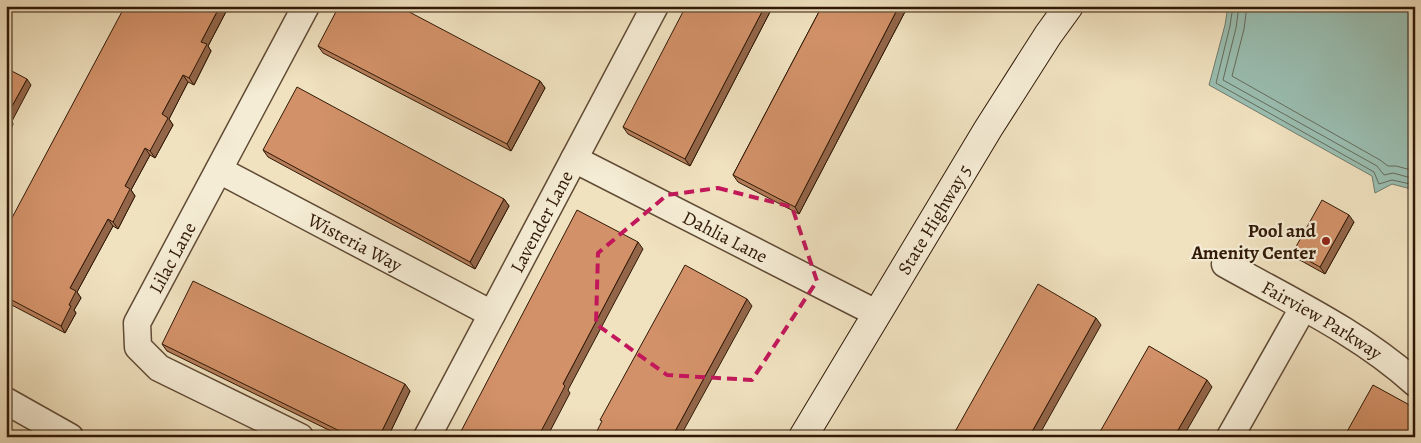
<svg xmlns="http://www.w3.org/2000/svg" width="1421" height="443" font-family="Alegreya,serif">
<rect width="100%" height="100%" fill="#f0e1bf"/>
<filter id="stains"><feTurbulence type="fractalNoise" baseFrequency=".004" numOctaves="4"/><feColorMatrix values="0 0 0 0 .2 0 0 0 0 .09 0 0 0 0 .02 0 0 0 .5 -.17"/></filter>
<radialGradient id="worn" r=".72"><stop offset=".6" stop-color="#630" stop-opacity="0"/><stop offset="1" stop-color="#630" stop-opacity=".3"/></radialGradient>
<!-- water -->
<polygon fill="#9abeb1" stroke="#707c6d" points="1228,6 1415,6 1415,190 1392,184 1375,193 1372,176 1209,85 1225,25"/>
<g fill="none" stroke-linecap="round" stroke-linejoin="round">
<!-- shore -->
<g stroke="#656c5c" stroke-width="1">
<polyline points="1233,6 1230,26 1216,83 1374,172 1379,184 1392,180 1415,185"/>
<polyline points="1239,6 1236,28 1223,80 1377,166 1384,175 1393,173 1415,179"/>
<polyline points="1247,6 1244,29 1232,76 1380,160 1388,166 1396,166 1415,171"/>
</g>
<defs>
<g id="minor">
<path id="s1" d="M574,159L876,313"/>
<path id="s2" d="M219,170L492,314"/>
<path id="s3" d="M1225,264C1289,300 1360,333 1415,383"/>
<polyline points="6,401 70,437"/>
<path id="s4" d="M300,437L159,368L138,347L137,323L306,6"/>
<path id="s5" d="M427,437L655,6"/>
<polyline points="1230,437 1303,308"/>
</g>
<g id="secondary">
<path id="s6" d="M803,437L988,129L1048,35L1069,6"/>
</g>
</defs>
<!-- minor casing -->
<use href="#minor" stroke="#604b35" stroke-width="29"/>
<!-- secondary casing -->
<use href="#secondary" stroke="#301907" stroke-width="30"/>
<!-- minor -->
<use href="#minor" stroke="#f5ecd5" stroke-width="26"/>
<!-- secondary -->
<use href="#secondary" stroke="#f5ecd5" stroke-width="28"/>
</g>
<!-- wall -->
<g fill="#b57d59" stroke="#301907">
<polygon points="143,6 229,6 208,46 211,51 194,85 188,82 169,119 173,125 155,158 150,155 131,190 135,196 118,229 113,226 77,292 81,298 74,310 76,313 65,333 6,302 6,229"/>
<polygon points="822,6 908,6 799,214 738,182 733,175"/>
<polygon points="771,10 690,166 628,134 623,127"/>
<polygon points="318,46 540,81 545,88 511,151 323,53"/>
<polygon points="263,150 504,199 509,206 475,269 268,157"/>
<polygon points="1354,222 1325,274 1298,259 1293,252"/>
<polygon points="162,344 410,391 388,437 343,437 167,351"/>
</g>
<!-- shaded-wall -->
<g fill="#936649" stroke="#301907">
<polygon points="220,6 229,6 208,46 211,51 194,85 189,78 201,42"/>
<polygon points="765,6 769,6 771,10 690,166 685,159"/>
<polygon points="899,6 908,6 799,214 795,207"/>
<polygon points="183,75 188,82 169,119 173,125 155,158 150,151 162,114"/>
<polygon points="27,79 31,85 12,121 13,124 6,143 6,117"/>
<polygon points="540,81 545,88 511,151 507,144"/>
<polygon points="145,148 150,155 131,190 135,196 118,229 113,222 125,186"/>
<polygon points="504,199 509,206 475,269 470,262"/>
<polygon points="1349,215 1354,222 1325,274 1320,267"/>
<polygon points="108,219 113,226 77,292 81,298 74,310 76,313 65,333 61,326 69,305 70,288"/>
<polygon points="638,242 643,249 568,390 570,393 547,437 538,437 563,384"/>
<polygon points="747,299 752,306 680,437 672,437"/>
<polygon points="1096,318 1101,325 1038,437 1029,437"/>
<polygon points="1207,380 1212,387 1183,437 1174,437"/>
<polygon points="405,384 410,391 388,437 379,437"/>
</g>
<!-- building -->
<g fill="#d29168" stroke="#301907">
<polygon points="125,6 136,6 142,10 143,6 220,6 201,42 207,44 189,78 183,75 162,114 168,118 150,151 145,148 125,186 130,189 113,222 108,219 70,288 76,291 69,305 71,306 61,326 6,297 6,229"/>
<polygon points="339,6 398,6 540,81 507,144 318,46"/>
<polygon points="686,6 765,6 685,159 623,127"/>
<polygon points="822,6 899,6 795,207 733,175"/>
<polygon points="6,68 27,79 6,117 9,118 6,125"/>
<polygon points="297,87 504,199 470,262 263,150"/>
<polygon points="1322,200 1349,215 1320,267 1293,252"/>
<polygon points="577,210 638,242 563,384 565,386 538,437 458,437"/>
<polygon points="685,265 747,299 672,437 594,437 602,421 600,420"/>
<polygon points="193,281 405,384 379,437 352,437 162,344"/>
<polygon points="1038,284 1096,318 1029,437 952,437"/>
<polygon points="1149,346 1207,380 1174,437 1097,437"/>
<polygon points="1373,385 1415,408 1415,437 1344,437"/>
</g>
<!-- marked area -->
<path fill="none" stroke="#c2185b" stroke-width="4" stroke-dasharray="10 6" stroke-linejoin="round" d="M718,188L792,207L817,281L752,380L667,375L596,324L598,253L667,195Z"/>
<!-- markers -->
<circle fill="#8f2418" stroke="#f5ecd5" stroke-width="2" cx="1326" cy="241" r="5"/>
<g text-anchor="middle" stroke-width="4.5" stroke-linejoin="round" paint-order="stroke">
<!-- street labels -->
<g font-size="19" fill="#301907" stroke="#f5ecd5">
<text dy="7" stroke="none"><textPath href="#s6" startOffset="254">State Highway 5</textPath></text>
<text dy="7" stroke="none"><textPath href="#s5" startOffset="244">Lavender Lane</textPath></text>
<text dy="7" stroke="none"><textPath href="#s1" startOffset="170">Dahlia Lane</textPath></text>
<text dy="7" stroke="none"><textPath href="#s2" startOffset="154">Wisteria Way</textPath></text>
<text dy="7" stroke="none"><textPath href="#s4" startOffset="285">Lilac Lane</textPath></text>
<text dy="7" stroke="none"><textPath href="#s3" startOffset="112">Fairview Parkway</textPath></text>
</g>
<!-- poi labels -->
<g font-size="19" font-weight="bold" fill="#301907" stroke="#f5ecd5" text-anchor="end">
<text x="1316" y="237">Pool and<tspan x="1316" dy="22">Amenity Center</tspan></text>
</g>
</g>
<!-- margin -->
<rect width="1421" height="443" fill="none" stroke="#f0e1bf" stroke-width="25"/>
<rect x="8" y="8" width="1406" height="428" fill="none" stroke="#301907" stroke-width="2.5"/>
<rect x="12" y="12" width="1396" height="418" fill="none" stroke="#301907"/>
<rect width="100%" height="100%" filter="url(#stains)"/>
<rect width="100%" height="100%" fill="url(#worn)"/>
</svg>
